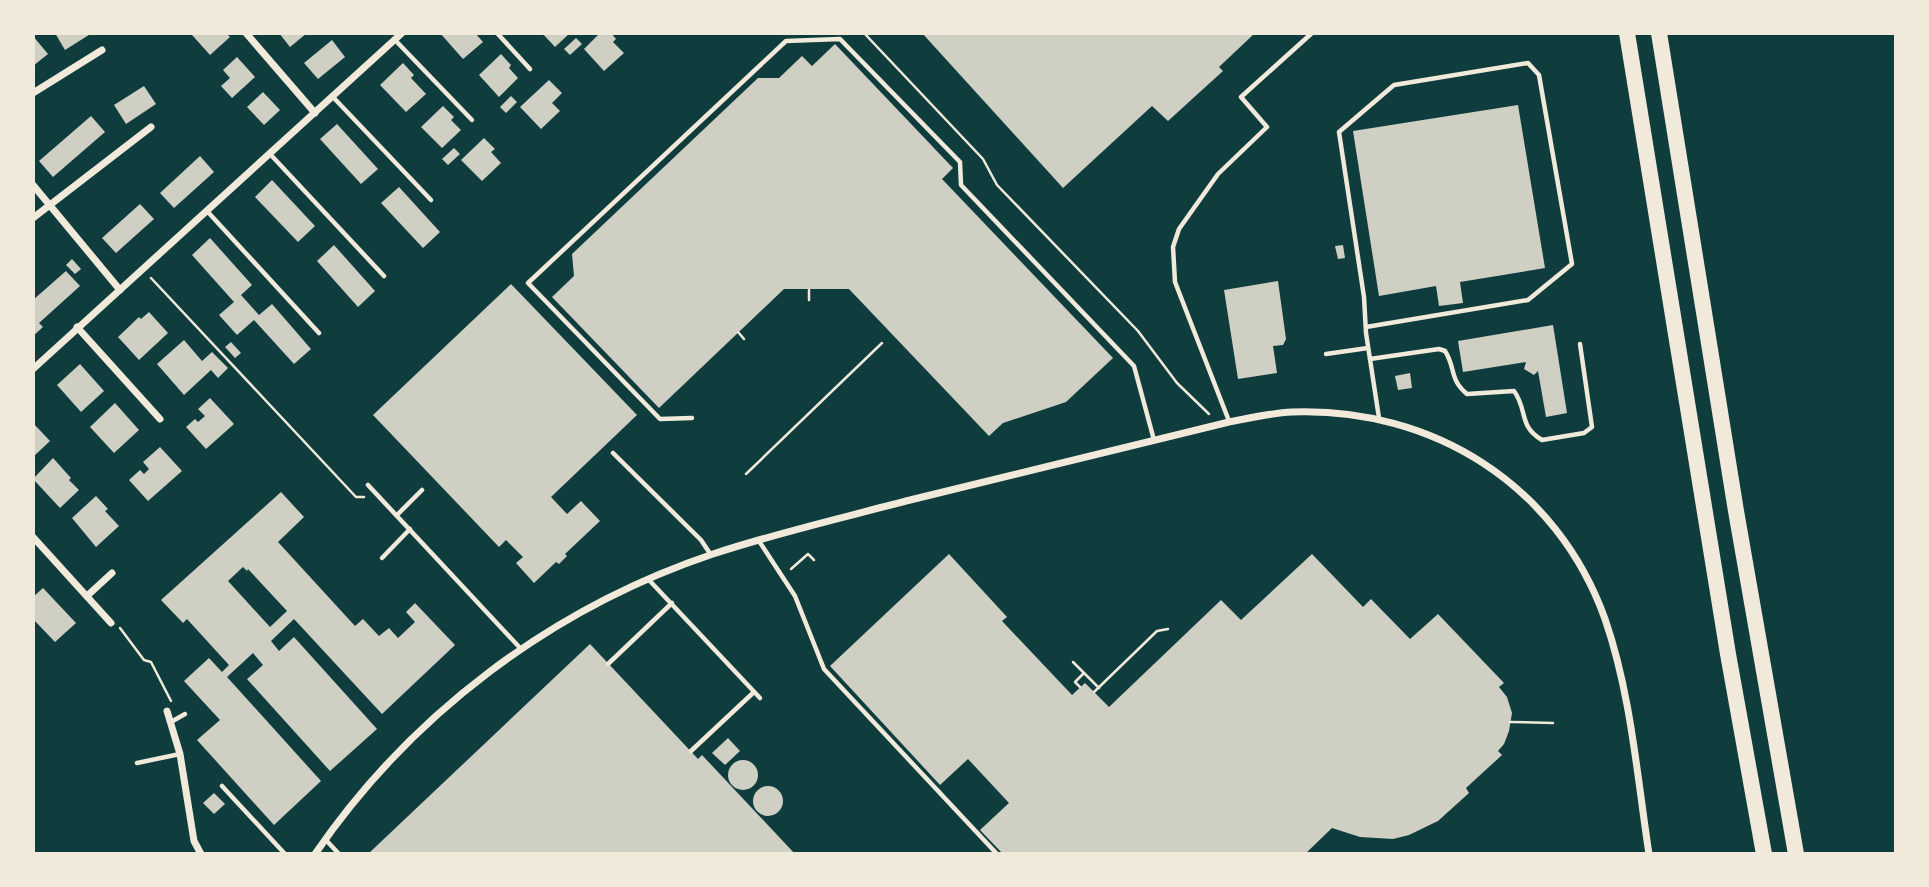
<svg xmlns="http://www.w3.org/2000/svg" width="1929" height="887" font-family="Commissioner,sans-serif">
<rect width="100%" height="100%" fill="#0f3d3e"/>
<!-- building -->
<g fill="#cfcfc3" fill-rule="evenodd">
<polygon points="55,33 92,33 65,50"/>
<polygon points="195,33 226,33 230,37 210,55 192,35"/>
<polygon points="279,33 307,33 290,47"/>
<polygon points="440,33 475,33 483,42 463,59"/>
<polygon points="542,33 570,33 555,47"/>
<polygon points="600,33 611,33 616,39 613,42 624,53 604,71 584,49"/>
<polygon points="922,33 1255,33 1219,67 1223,71 1168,121 1152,106 1063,188"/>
<polygon points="33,36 48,54 33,66"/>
<polygon points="576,38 582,44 570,55 564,49"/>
<polygon points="332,40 345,57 318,79 304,63"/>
<polygon points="835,44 953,168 942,179 1113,358 1066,402 1003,423 989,436 849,289 784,289 659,408 552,297 574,276 572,254 758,78 779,78 802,56 812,66"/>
<polygon points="501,54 511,65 509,68 518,78 499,97 479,75"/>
<polygon points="237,57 255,77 232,98 221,86 230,78 223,70"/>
<polygon points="403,63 414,75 411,78 426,94 406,112 380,85"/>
<polygon points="549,80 562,93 552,103 560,111 541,129 520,107"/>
<polygon points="144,86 156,104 126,124 114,105"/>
<polygon points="263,92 280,110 264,125 247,107"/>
<polygon points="511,96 517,102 506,113 500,107"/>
<polygon points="1518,105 1545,268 1460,282 1463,303 1439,306 1436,286 1379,296 1353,131"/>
<polygon points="443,106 454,117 451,120 461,130 442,148 421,127"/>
<polygon points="91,116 105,132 53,177 39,161"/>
<polygon points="337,124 378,169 361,184 320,139"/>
<polygon points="484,138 495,149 491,152 501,163 482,181 461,160"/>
<polygon points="454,148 460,154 448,165 442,159"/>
<polygon points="200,156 214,172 174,208 160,193"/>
<polygon points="272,180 315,226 298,242 255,197"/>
<polygon points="399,187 440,232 423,248 381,203"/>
<polygon points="140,204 154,219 116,253 102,238"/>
<polygon points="210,238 252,285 241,295 259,315 272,304 311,349 294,364 254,320 237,335 219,315 234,302 192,255"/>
<polygon points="334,245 375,291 358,307 317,261"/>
<polygon points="1343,245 1345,258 1338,259 1335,246"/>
<polygon points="72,259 81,269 75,274 66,265"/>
<polygon points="66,271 80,286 39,323 43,327 33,336 33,300"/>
<polygon points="1278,281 1286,339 1283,345 1273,346 1277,373 1238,379 1224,290"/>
<polygon points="511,284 637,415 551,497 567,514 581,501 600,521 565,554 567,556 559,564 556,562 534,583 516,563 523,557 506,540 499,547 373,415"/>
<polygon points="149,312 168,333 139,360 118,337 139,317 141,319"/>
<polygon points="1553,325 1567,413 1546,417 1538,371 1534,375 1524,369 1526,362 1463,372 1458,341"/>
<polygon points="184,340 202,361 212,352 228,368 218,378 211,370 184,395 157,364"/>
<polygon points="231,342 241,353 235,358 225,347"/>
<polygon points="80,364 104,391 81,412 57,385"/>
<polygon points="1410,373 1412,388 1398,390 1395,376"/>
<polygon points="210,398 234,424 206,449 186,427 195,419 198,422 205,416 198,409"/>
<polygon points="115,403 139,430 114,453 90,427"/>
<polygon points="33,423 50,441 33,457"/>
<polygon points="160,447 182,471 148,501 129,480 140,470 144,474 149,469 143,462"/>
<polygon points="53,458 71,478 69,480 79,490 60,508 33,479"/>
<path d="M281,492L304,517L278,542L355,626L363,619L379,636L389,628L398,638L415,622L406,612L415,603L455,645L382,714L294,619L271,641L279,651L294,637L377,729L330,771L247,679L263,665L253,653L227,677L321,781L274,825L197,740L220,720L184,681L209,658L222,672L229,665L187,619L183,623L161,600ZM243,567L247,571L248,569L287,611L270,627L228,581Z"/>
<polygon points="96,496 108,509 105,511 119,526 96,547 72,518"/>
<polygon points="949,554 1007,617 1002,621 1072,695 1085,683 1109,707 1221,600 1241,620 1312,554 1363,607 1371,599 1410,639 1438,614 1504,683 1499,687 1507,697 1512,713 1509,731 1504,744 1498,751 1502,755 1466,788 1469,793 1438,821 1409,835 1393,839 1360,837 1332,828 1305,854 1003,854 980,830 1009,803 968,759 940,785 830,666"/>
<polygon points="43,588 76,623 55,642 33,619 33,597"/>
<polygon points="590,644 698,759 702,755 795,854 368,854"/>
<polygon points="728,738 740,751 725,765 712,753"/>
<circle cx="743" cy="775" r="15"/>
<circle cx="768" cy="801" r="15"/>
<polygon points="214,793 225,804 214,814 203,803"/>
</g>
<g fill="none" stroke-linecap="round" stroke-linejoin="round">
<!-- path -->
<g stroke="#f1e9da" stroke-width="2.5">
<polyline points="864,33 983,159 997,185 1138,331 1177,383 1209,414"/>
<polyline points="151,278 356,497 364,497"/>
<polyline points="809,300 809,290"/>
<polyline points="738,332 744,339"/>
<polyline points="746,474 882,343"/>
<polyline points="791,569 808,554 814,560"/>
<polyline points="120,628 144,660 151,662 171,701"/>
<polyline points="1073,662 1099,688"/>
<polyline points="1080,687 1075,682 1084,673"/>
<polyline points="1094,692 1157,631 1168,629"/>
<polyline points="1510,722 1553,723"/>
</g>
<!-- service -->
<g stroke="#f1e9da" stroke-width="4.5">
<polyline points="497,33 530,69"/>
<polyline points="395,40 472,120"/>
<polyline points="332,96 431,200"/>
<polyline points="270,154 384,276"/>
<polyline points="207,211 319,333"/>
<polyline points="1366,327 1528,300 1572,264 1539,75 1528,63 1394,85 1339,132 1364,297 1366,333 1379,418"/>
<polyline points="1326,354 1368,348"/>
<path d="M1370,359L1439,349L1445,351C1456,368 1449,379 1467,394L1514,391C1528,410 1518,426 1542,440L1584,433L1592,427L1580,344"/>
<polyline points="692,418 660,419 528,283 786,41 840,39 960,162 961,185 1134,366 1154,440"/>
<polyline points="1229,421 1175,282 1173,247 1179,229 1218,174 1267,127 1241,97 1312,33"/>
<polyline points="613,453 701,540 711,555"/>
<polyline points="368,485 521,649"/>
<polyline points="397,515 422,490"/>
<polyline points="759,541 795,596 824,669 997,854"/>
<polyline points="382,558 410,529"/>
<polyline points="649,580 760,698"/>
<polyline points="608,664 672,603"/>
<polyline points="171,722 185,714"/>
<polyline points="691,751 754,692"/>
<polyline points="137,763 180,754"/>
<polyline points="222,786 285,854"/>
<polyline points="325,839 339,854"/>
</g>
<!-- minor -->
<g stroke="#f1e9da" stroke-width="7">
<polyline points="246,33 315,113"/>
<polyline points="33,93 102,50"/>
<polyline points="33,185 120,290"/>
<polyline points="33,218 151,127"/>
<polyline points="77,327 160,419"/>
<polyline points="33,369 402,33"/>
<polyline points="33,537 111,623"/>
<polyline points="87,596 112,573"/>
<polyline points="167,711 180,754 194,841 201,854"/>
<path d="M315,854C411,714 552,608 713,554C776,533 842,518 906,501C1014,474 1122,448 1229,422C1250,418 1271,413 1292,412C1433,407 1557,485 1605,619C1631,694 1637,776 1649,854"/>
</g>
<!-- trunk -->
<g stroke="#f1e9da" stroke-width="16">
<polyline points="1627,33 1728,654 1764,854"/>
<polyline points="1659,33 1736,511 1796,854"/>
</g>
</g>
<!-- border -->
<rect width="1929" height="887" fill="none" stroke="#f1e9da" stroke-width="70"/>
</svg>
